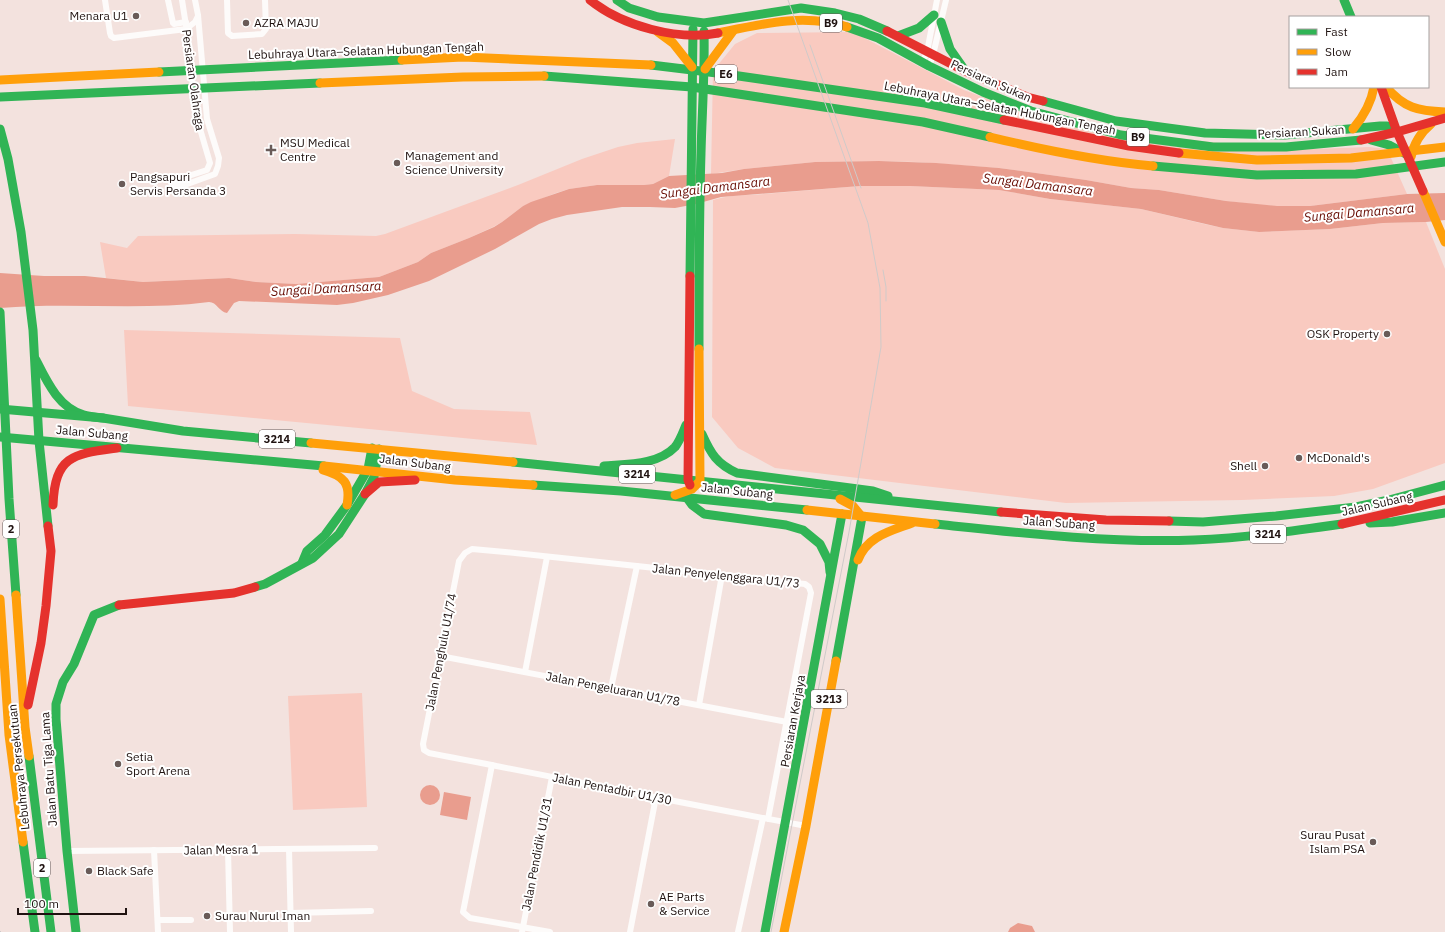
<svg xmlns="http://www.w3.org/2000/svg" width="1445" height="932" font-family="'IBM Plex Sans',sans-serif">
<rect width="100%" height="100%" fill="#f3e2de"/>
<!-- green -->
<g fill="#f9cac0">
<polygon points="853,32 964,90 1019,111 1120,132 1284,150 1369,147 1387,149 1407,194 1310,206 1294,207 1259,205 1226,201 1159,190 1131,188 1086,180 999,168 917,162 880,161 815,162 744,169 711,174 713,71 735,44 757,33"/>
<polygon points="675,139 669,176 653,184 644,185 597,185 569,189 556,193 523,206 502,222 493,227 469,238 431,253 418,262 379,277 296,284 256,282 229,278 143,282 106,278 100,242 127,248 138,236 295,234 376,236 385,234 518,185 582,159 618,147 637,143"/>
<path d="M859,186H910L999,190L1050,199L1141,209L1204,224L1223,228L1259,232L1330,229L1383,223L1426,222L1445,269V463L1373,489L1334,496L1242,500L1066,503L775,468L738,448L712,417L713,200C726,196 739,195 753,195Z"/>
<polygon points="124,330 400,338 412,391 454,409 530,412 537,445 128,406"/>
<polygon points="362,693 367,807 293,810 288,696"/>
</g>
<!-- water -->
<g fill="#e99d8e">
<path d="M879,161L936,163L999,168L1086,180L1131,188L1159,190L1226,201L1277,206H1310L1407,194L1445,193V220L1426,222L1383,223L1330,229L1259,232L1223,228L1141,209L1050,199L999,190L910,186H860L721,197L696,204L675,208L650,207H622L567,215L552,219L539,224L495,249L429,281L388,295L353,303L337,305L239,301L234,303L227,313C219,312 217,302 209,302C140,311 69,302 0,308V273L44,276H85L143,282L229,278L256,282L296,284L379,277L418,262L431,253L469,238L494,227L502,222L523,206L531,202L569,189L597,185H644L653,184L669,176L722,173L744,169L815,162Z"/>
<circle cx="430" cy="795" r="10"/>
<polygon points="444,792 471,797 467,820 440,815"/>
<polygon points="1018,923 1032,926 1035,932 1008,932 1010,928"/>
</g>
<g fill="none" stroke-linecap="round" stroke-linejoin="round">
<!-- street -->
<g stroke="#fdfbfa" stroke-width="6">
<polyline points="105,0 110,33 111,36 114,38 186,29 195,22 198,16"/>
<polyline points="168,0 173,23 174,24 186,22"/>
<polyline points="182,0 187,32 196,115 210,163 207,170 179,179 175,186 182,186 215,174 218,166 219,158 207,119 198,15 195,0"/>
<polyline points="227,0 228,33 232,36 262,34 266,29 265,0"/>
<polyline points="922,63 927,52 937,0"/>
<polyline points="929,66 933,55 946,0"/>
<polyline points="440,656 787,722"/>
<polyline points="525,672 547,557"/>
<polyline points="611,688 637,566"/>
<polyline points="699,705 722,575"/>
<polyline points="492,765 463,912 470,918 550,932"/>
<path d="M768,819L811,593L809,587L805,584L505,552L472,549L465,553L459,561L423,744L424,750L429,753C555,777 680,803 806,826"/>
<polyline points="289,849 291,932"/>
<polyline points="154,850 158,932"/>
<polyline points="228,850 230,932"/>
<polyline points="67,851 375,848"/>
<polyline points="291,913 371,911"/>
<polyline points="158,920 191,920"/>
<polyline points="522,932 552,777"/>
<polyline points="630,932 656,797"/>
<polyline points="738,932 763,818"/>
</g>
<!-- fast -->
<g stroke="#30b455" stroke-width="9">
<polyline points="617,0 629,8 658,17 704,23 801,8 835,13 859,19 887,31"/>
<polyline points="1344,0 1351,17"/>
<polyline points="941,22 950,49 964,69"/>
<polyline points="847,27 878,38 929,66 983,92 1031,111 1121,135 1213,147 1286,147 1361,140"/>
<polyline points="898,36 919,28 934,15"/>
<polyline points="651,65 725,74 925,103 1004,120"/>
<polyline points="159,72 402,60"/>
<polyline points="544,76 692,87 923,122 990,137"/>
<polyline points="0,97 320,83"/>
<polyline points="1043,101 1116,121 1205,133 1285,135 1380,126 1387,126 1397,132"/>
<polyline points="0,129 8,159 21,232 33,330 39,441 48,526"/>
<polyline points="1371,140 1389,145 1406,154"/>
<polyline points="1153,166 1257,175 1356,174 1445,162"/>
<polyline points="690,276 693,29"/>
<polyline points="0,312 9,499 16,595"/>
<path d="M699,349C699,284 699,218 701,153C702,112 705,72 704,31"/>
<path d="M36,360C47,382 59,408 84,415C90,417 97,417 103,418"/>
<polyline points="0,409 103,418 183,431 311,443"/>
<path d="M702,434C711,454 717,464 737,473L873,491L888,496"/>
<polyline points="0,437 324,466"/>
<polyline points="513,462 1001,512"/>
<path d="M604,466C627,464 658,465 675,447C680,441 683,432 686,425"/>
<polyline points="533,485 621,491 807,510"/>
<polyline points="687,498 692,505 704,514 786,525 803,530 820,544 829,562 830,572"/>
<polyline points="1169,521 1203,522 1276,516 1356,507 1389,500 1445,485"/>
<polyline points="1370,523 1392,522 1445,513"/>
<path d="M935,524C1021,533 1107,543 1194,540C1244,538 1293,531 1342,524"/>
<polyline points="302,563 307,551 325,535 347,505 368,469 372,448"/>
<polyline points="255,587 265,584 313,558 339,534 365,494 374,477 379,449"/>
<polyline points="836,661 862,517"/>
<polyline points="29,756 51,932"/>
<polyline points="23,842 35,932"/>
<polyline points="76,932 67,851 56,719 56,704 63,682 74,664 94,615 119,605"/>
<polyline points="765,932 842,514"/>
</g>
<!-- slow -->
<g stroke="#ff9f0a" stroke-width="9">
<polyline points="658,32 673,43 692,67"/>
<path d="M718,33C761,24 805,13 847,27"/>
<polyline points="402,60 463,57 651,65"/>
<polyline points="705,69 733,31"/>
<polyline points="0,80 159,72"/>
<polyline points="320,83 463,77 544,76"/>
<path d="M1386,87C1404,108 1418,111 1445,112"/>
<path d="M1353,129C1364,116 1371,104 1374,87"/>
<path d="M990,137C1044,150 1098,161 1153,166"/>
<polyline points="1179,153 1257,160 1351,158 1445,147"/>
<path d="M1411,157C1414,143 1420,133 1431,124"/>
<polyline points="1423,191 1445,242"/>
<polyline points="311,443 513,462"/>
<polyline points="324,466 455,480 533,485"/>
<path d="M323,470C344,476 351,483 347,505"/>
<polyline points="675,495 692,489 700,481 699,349"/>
<polyline points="840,499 853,506 862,517"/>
<polyline points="807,510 935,524"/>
<path d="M858,560C867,536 891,531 912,523"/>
<polyline points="16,595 25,727 29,756"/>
<polyline points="0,599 9,735 23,842"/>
<polyline points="784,932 806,826 836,661"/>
</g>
<!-- jam -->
<g stroke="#e5322d" stroke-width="9">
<path d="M590,0C622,26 678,41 718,33"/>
<polyline points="887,31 965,71 1027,97 1043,101"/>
<polyline points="1381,87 1397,132 1423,191"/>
<polyline points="1004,120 1129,146 1179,153"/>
<polyline points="1361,140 1397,132 1445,118"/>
<polyline points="690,485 688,480 690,276"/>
<polyline points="365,494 379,482 415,480"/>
<path d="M53,505C55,455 74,454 117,448"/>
<polyline points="1001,512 1106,520 1169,521"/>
<polyline points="1342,524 1445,500"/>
<polyline points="119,605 234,593 255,587"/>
<polyline points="28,705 41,643 46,606 51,551 48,526"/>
</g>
<!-- tram -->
<g stroke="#cfcac9" stroke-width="1">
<polyline points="810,45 861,188"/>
<polyline points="883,270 886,287 886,301"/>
<polyline points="771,932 849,532 881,347 880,288 868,223 788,0"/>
</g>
<!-- rail -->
<polyline stroke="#cfcac9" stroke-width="2" stroke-dasharray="6 3" stroke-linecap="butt" points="0,931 0,932"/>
</g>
<!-- markers -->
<g fill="#695b58" stroke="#fff" stroke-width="1.5">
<circle cx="136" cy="16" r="4"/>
<circle cx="246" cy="23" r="4"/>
<path d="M269 144h4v4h4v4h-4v4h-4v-4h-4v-4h4z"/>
<circle cx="397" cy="163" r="4"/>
<circle cx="122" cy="184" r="4"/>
<circle cx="1387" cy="334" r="4"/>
<circle cx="1299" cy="458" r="4"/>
<circle cx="1265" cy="466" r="4"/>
<circle cx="118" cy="764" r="4"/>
<circle cx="1373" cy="842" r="4"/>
<circle cx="89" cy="871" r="4"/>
<circle cx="651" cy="904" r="4"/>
<circle cx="207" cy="916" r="4"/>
</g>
<g text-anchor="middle" stroke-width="4" stroke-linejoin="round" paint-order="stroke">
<!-- shield labels -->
<g fill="#fff" stroke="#625958" stroke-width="1">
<rect x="820" y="14" width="22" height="18" rx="3"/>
<rect x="715" y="65" width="22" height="18" rx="3"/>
<rect x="1127" y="128" width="22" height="18" rx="3"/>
<rect x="259" y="430" width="36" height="18" rx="3"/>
<rect x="619" y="465" width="36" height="18" rx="3"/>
<rect x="3" y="520" width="16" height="18" rx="3"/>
<rect x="1250" y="525" width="36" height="18" rx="3"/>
<rect x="811" y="690" width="36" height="18" rx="3"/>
<rect x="34" y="859" width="16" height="18" rx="3"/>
</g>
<g font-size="11" font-weight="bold" fill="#1f1210">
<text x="831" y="27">B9</text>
<text x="726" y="78">E6</text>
<text x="1138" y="141">B9</text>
<text x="277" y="443">3214</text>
<text x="637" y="478">3214</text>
<text x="11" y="533">2</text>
<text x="1268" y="538">3214</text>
<text x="829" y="703">3213</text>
<text x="42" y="872">2</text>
</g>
<!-- poi labels -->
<g font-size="12" fill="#1f1210" stroke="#fff" text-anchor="start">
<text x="128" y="20" text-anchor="end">Menara U1</text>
<text x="254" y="27">AZRA MAJU</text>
<text x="280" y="147">MSU Medical<tspan x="280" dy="14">Centre</tspan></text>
<text x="405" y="160">Management and<tspan x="405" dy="14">Science University</tspan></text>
<text x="130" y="181">Pangsapuri<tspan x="130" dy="14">Servis Persanda 3</tspan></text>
<text x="1379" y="338" text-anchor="end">OSK Property</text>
<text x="1307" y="462">McDonald's</text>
<text x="1257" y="470" text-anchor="end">Shell</text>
<text x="126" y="761">Setia<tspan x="126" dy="14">Sport Arena</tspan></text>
<text x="1365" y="839" text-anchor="end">Surau Pusat<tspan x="1365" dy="14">Islam PSA</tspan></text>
<text x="97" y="875">Black Safe</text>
<text x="659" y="901">AE Parts<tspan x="659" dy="14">&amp; Service</tspan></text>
<text x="215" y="920">Surau Nurul Iman</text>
</g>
<!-- street labels -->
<g font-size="12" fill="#1f1210" stroke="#fff">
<text transform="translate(366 51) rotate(-2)" y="4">Lebuhraya Utara–Selatan Hubungan Tengah</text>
<text transform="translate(193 80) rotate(82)" y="4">Persiaran Olahraga</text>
<text transform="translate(991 81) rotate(24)" y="4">Persiaran Sukan</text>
<text transform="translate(1000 108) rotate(11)" y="4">Lebuhraya Utara–Selatan Hubungan Tengah</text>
<text transform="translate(1301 132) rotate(-3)" y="4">Persiaran Sukan</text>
<text transform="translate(92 433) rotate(5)" y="4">Jalan Subang</text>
<text transform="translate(415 463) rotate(7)" y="4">Jalan Subang</text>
<text transform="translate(737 491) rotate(6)" y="4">Jalan Subang</text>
<text transform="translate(1377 504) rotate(-13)" y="4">Jalan Subang</text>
<text transform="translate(1059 523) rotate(4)" y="4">Jalan Subang</text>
<text transform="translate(726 576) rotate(6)" y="4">Jalan Penyelenggara U1/73</text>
<text transform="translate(441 652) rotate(-79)" y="4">Jalan Penghulu U1/74</text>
<text transform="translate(613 689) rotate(11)" y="4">Jalan Pengeluaran U1/78</text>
<text transform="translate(793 721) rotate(-80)" y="4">Persiaran Kerjaya</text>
<text transform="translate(19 767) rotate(-96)" y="4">Lebuhraya Persekutuan</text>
<text transform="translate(49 769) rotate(-94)" y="4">Jalan Batu Tiga Lama</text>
<text transform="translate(612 789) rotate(11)" y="4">Jalan Pentadbir U1/30</text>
<text transform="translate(221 850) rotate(-1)" y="4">Jalan Mesra 1</text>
<text transform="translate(537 854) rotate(-79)" y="4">Jalan Pendidik U1/31</text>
</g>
<!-- water labels -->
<g font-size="13" font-style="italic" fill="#670a00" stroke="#fff">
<text transform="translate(1038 184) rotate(7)" y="5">Sungai Damansara</text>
<text transform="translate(715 187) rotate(-7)" y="5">Sungai Damansara</text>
<text transform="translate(1359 212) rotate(-5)" y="5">Sungai Damansara</text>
<text transform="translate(326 288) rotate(-3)" y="5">Sungai Damansara</text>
</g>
</g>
<!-- legend -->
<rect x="1289" y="16" width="140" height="72" fill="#ffffff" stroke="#a5a09f"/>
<rect x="1297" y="29" width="20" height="6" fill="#30b455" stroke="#a5a09f"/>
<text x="1325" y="36" font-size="12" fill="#1f1210">Fast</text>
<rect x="1297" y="49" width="20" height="6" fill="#ff9f0a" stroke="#a5a09f"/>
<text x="1325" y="56" font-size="12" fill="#1f1210">Slow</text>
<rect x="1297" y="69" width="20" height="6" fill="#e5322d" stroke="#a5a09f"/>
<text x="1325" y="76" font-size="12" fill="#1f1210">Jam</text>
<!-- scale -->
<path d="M18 908v6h108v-6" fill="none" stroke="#1f1210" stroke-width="2"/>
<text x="24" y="908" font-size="12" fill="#1f1210" stroke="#ffffff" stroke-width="3" paint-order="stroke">100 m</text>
</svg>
